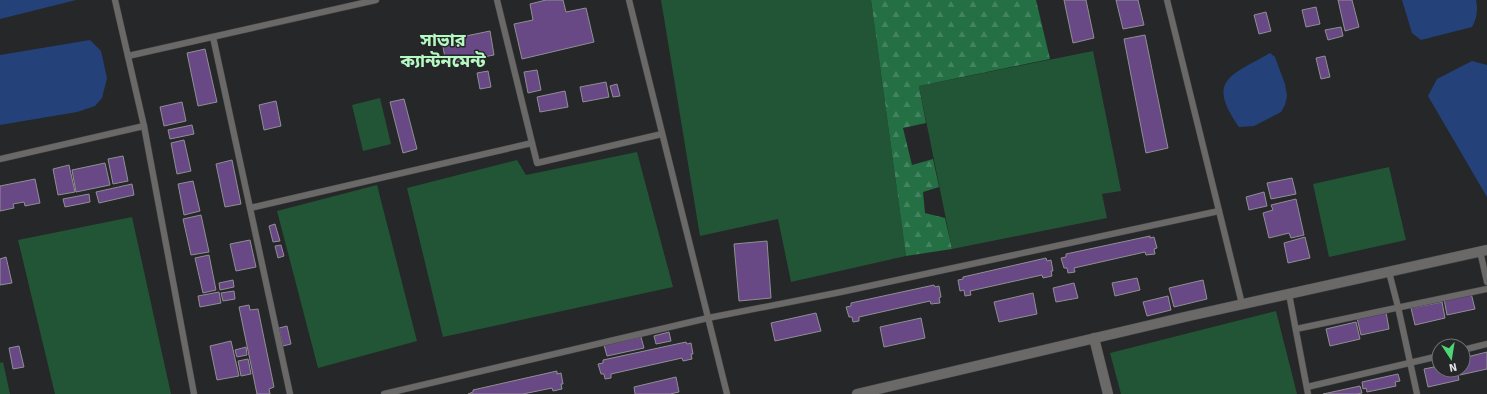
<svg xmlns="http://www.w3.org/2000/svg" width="1487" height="394" font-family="Signika,'Noto Sans Bengali',sans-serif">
<defs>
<pattern id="forest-firs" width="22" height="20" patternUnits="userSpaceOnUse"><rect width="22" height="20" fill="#246f44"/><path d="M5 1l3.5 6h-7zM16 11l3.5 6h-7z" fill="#44835f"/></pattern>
</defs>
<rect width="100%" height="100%" fill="#252729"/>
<!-- green -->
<g fill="#225436">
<polygon points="661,0 871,0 906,256 791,282 778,219 700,236"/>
<polygon points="1093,51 1121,191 1102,194 1107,218 952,249 919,86"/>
<polygon points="380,98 391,144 363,151 352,105"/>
<polygon points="637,152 673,287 443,337 407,188 517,160 526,175"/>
<polygon points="1389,167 1406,240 1329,257 1313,184"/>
<polygon points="377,185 417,341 318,368 277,211"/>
<polygon points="132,217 171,394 55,394 18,240"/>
<polygon points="1276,311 1297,394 1121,394 1110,353"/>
<polygon points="3,362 10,394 0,394 0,363"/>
</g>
<!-- forest -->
<polygon fill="url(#forest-firs)" points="871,0 1036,0 1050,59 919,86 926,123 903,128 912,165 933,159 939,187 923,192 925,213 945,218 952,249 906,256"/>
<!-- water -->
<g fill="#244279">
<polygon points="0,0 76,0 0,19"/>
<path d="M1402,0H1476C1478,10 1477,18 1472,27L1421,40L1412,33Z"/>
<polygon points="90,40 101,51 107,78 102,98 95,106 77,112 0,125 0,55"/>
<path d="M1270,53L1275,57L1285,84L1287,96L1285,105L1281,112L1254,126L1239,127C1206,80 1230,76 1270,53Z"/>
<polygon points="1472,61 1487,65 1487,197 1428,96 1437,79"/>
</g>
<!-- building -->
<g fill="#684986" stroke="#908f92">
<polygon points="546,0 563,0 566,12 586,8 594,42 522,59 514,24 533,20 530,4"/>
<polygon points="1064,0 1086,0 1094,38 1073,43"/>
<polygon points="1116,0 1138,0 1144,25 1123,29"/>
<polygon points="1338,0 1352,0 1359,27 1345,31"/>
<polygon points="1316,7 1320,24 1306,27 1302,10"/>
<polygon points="1266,12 1271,31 1259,34 1254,15"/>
<polygon points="1341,27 1343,36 1328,40 1325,30"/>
<polygon points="490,31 494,55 446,64 442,41"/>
<polygon points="1145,35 1168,148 1146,153 1124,39"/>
<polygon points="205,49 217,102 198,106 187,53"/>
<polygon points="1325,56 1330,77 1321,79 1316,58"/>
<polygon points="537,70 541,90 528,93 524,72"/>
<polygon points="488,71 491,87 480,89 477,73"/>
<polygon points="606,82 609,97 583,102 580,87"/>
<polygon points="617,84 620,96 613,97 610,86"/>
<polygon points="565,91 568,107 540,112 537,97"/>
<polygon points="404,99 417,149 403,153 390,102"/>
<polygon points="276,101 281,126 264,130 259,105"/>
<polygon points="182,102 186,121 164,126 160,107"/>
<polygon points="192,125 194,134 170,139 168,130"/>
<polygon points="184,140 191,171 177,174 171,143"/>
<polygon points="123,156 128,181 113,184 108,159"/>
<polygon points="232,160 241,204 225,207 216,164"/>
<polygon points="105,163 110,185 76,192 72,170"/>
<polygon points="69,165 75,192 58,195 53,169"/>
<polygon points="1292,178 1296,194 1271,199 1267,183"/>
<polygon points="35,179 40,203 25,206 24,202 13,204 14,208 0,211 0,186"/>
<polygon points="193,181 200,211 184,215 178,184"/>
<polygon points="132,184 134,195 99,203 96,192"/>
<polygon points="1264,192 1267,206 1249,210 1246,197"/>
<polygon points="89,194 90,202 65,207 63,199"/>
<polygon points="1296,199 1304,235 1291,238 1289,233 1269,238 1263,213 1273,210 1271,205"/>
<polygon points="201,215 209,252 191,255 183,219"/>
<polygon points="275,224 280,241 273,242 269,226"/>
<polygon points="1150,236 1150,238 1154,237 1157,248 1154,249 1155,254 1146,255 1145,252 1074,268 1075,272 1068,273 1067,268 1064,268 1061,258 1066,257 1066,254"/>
<polygon points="1305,237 1310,258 1288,263 1284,243"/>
<polygon points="250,240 256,267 236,271 230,244"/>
<polygon points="767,241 771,298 739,301 734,244"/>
<polygon points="281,245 284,256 278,258 275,246"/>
<polygon points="209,255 216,290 203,293 195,258"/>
<polygon points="6,257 12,283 0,285 0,259"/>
<polygon points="1046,258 1047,261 1051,260 1053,271 1051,271 1052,276 1043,278 1042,275 970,291 971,295 965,296 964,290 960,291 958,280 963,279 963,277"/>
<polygon points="1137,278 1140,290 1115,296 1112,283"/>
<polygon points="233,280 234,287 220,290 219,283"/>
<polygon points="1203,280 1207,299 1174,307 1169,288"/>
<polygon points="1074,283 1078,298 1056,302 1053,288"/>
<polygon points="934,285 935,287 939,286 941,297 939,298 940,303 931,304 930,301 859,317 859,321 853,322 852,317 849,317 846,307 851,306 851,303"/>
<polygon points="234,291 235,299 223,301 221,293"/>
<polygon points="219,292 221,303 200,307 198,296"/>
<polygon points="1033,293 1037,314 999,322 994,302"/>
<polygon points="1471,293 1475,309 1447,315 1444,299"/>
<polygon points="1168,296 1171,310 1147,316 1143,302"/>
<polygon points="1442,302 1445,318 1415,325 1411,308"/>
<polygon points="249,305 250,310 258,309 274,387 269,389 270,394 257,394 239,307"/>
<polygon points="1386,312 1389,329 1361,335 1357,318"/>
<polygon points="816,313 821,331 775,341 771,323"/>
<polygon points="921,318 925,338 884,347 880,327"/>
<polygon points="1356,322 1360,339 1330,346 1326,329"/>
<polygon points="287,326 291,344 283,346 279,328"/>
<polygon points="669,332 671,341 656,344 654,336"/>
<polygon points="641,337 644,348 607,356 604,345"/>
<polygon points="231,341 239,376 217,380 210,346"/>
<polygon points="686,342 687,344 691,343 693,354 691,354 692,359 683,361 682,358 611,374 611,378 605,379 604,374 601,374 598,364 603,363 603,360"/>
<polygon points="19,346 24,367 13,369 9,348"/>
<polygon points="246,347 247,355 237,357 235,350"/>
<polygon points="1487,352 1487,369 1460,375 1459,370 1463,370 1463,358"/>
<polygon points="248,359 251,374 241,376 238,361"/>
<polygon points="1439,366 1439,370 1457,370 1459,380 1428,387 1424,369"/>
<polygon points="557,371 557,374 561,373 563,384 561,384 562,389 553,391 552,388 523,394 468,394 473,392 473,390"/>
<polygon points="1398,374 1400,381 1395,382 1396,386 1367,392 1366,388 1363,389 1362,382"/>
<polygon points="676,377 679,392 670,394 635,394 634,387"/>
<polygon points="1360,386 1362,393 1357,394 1323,394"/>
</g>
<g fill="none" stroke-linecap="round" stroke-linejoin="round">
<defs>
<g id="service">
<polyline points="115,0 144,126 194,394"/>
<polyline points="497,0 537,163 662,134"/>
<polyline points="629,0 727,394"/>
<polyline points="1167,0 1242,304"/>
<polyline points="213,37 250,208 532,143"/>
<polyline points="128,56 376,0"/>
<polyline points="0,159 144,126"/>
<polyline points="250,208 290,394"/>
<polyline points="1480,251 1487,282"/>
<polyline points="1389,272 1398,307 1417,394"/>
<polyline points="1289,294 1308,394"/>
<polyline points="1296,329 1487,289"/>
<polyline points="1463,350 1487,344"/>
<polyline points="1307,387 1439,356"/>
<polyline points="384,394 708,318 841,292 1219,211"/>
</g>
<polyline id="minor" points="1094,338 1108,394"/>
<polyline id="tertiary" points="857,394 1189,316 1487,250"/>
</defs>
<!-- service casing -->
<use href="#service" stroke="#434547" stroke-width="7"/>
<!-- minor casing -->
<use href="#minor" stroke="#434547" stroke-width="11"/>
<!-- tertiary casing -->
<use href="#tertiary" stroke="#434547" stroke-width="11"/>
<!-- service -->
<use href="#service" stroke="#6b6968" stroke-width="6"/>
<!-- minor -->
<use href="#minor" stroke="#6b6968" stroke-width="10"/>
<!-- tertiary -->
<use href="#tertiary" stroke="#6b6968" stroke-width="10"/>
</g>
<g text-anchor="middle" stroke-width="3" stroke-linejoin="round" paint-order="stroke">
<!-- district labels -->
<g font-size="18" font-weight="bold" fill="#b5f8c1" stroke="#252729">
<text x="443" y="46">সাভার<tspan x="443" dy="21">ক্যান্টনমেন্ট</tspan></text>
</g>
</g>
<!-- north arrow -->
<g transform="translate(1451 358) rotate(168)"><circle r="19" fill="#252729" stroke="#707274"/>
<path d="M0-3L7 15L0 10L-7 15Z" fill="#4ed676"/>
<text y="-6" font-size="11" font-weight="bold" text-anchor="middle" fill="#e1e3e4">N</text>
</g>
</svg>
